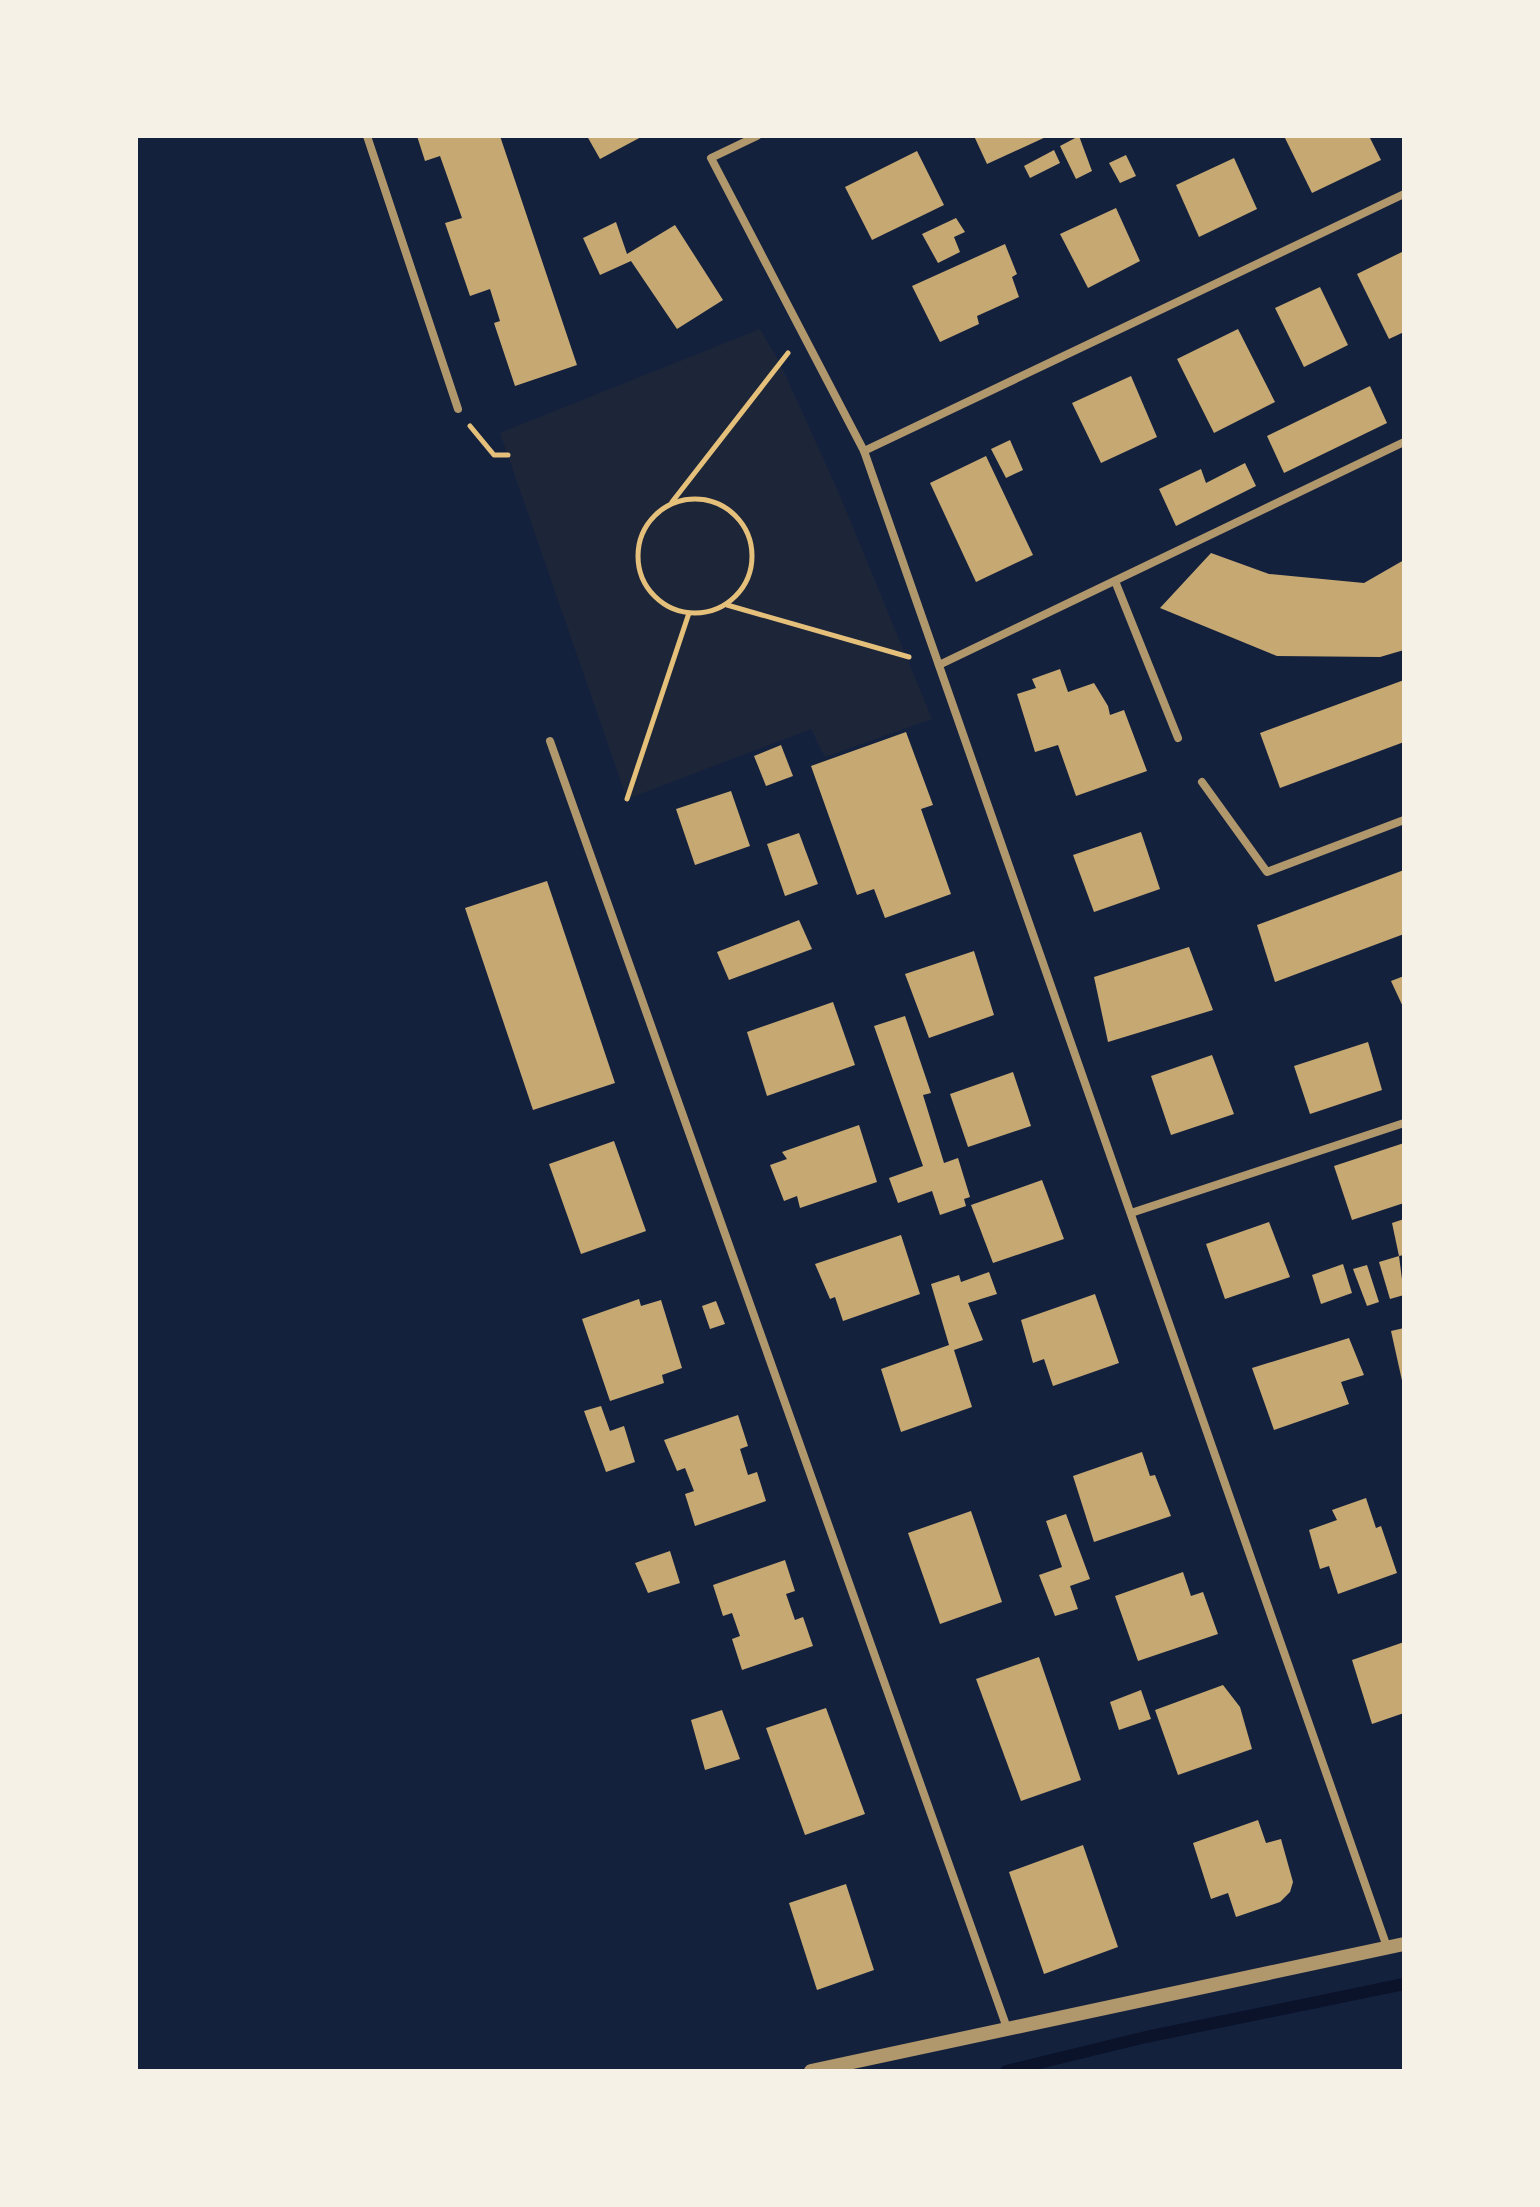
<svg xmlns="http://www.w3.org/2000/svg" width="1540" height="2207" font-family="'Source Sans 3',sans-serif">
<rect width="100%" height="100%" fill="#14213d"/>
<!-- green -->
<polygon fill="#1d2539" points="760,329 780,363 838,491 932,719 825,757 811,729 627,799 500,433"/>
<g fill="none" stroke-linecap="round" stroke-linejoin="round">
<!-- stream -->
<polyline stroke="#0b132b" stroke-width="12" points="1006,2071 1146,2037 1404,1984"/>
</g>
<!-- building -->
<g fill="#c6a872">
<polygon points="417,136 500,136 577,365 515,386 494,323 500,321 490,289 470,296 445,223 462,218 440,156 425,161"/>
<polygon points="587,136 643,136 600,159"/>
<polygon points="974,136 1048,136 987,164"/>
<polygon points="1079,136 1092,171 1076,179 1060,146"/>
<polygon points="1290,136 1369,136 1381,160 1312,193 1285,138"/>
<polygon points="1054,150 1060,163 1030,178 1024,166"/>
<polygon points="917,151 944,205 872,240 845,187"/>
<polygon points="1126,155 1136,176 1120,183 1109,163"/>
<polygon points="1234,158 1257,209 1199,237 1176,185"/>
<polygon points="1116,208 1140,261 1088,288 1060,234"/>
<polygon points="956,218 965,232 954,237 960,252 938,263 922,234"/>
<polygon points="616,222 627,254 675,225 723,300 677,329 631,261 600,275 583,238"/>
<polygon points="1005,244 1017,274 1012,277 1019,297 977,316 979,324 940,342 912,286"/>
<polygon points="1404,251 1404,332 1389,339 1357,274"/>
<polygon points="1320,287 1348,345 1304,367 1275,308"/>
<polygon points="1238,329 1275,402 1214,433 1177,359"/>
<polygon points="1131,376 1157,437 1101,463 1072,403"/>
<polygon points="1370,386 1387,423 1284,473 1267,436"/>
<polygon points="1010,440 1023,470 1006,478 991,449"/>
<polygon points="986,456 1033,555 976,582 930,483"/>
<polygon points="1245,463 1256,486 1176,526 1159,489 1201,469 1206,483"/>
<polygon points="1211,553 1269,574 1364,583 1404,560 1404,650 1380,657 1277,656 1160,608"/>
<polygon points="1060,669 1068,692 1094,683 1108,706 1110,715 1124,710 1147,771 1076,796 1058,745 1035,752 1017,694 1036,688 1032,679"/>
<polygon points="1404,680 1404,742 1280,788 1260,733"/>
<polygon points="906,732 933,805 921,809 951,894 885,918 874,889 857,895 811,766"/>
<polygon points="781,745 793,776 766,786 754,756"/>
<polygon points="731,791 750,846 695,865 676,809"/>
<polygon points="1141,832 1160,889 1094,912 1073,855"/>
<polygon points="799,833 818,884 785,896 767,844"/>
<polygon points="1404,870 1404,934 1275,982 1257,925"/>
<polygon points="547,881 615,1083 533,1110 465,908"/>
<polygon points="799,920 812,949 729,980 717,952"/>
<polygon points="1189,947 1213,1010 1108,1042 1094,977"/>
<polygon points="974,951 994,1015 929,1038 905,974"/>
<polygon points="1404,976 1404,1009 1391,981"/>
<polygon points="833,1002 855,1065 767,1096 747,1032"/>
<polygon points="905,1016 931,1093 923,1095 944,1163 958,1158 970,1197 964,1199 966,1206 940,1215 932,1191 898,1203 889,1178 923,1166 874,1026"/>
<polygon points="1368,1042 1382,1090 1310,1114 1294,1066"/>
<polygon points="1212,1055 1234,1114 1171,1135 1151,1076"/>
<polygon points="1013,1072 1031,1126 968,1147 950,1094"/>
<polygon points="859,1125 877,1182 800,1208 797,1196 784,1201 770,1165 787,1159 782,1152"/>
<polygon points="614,1141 646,1231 581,1254 549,1164"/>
<polygon points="1404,1143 1404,1203 1352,1220 1334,1166"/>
<polygon points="1042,1180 1064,1239 993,1263 971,1205"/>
<polygon points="1404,1219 1404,1255 1399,1256 1392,1223"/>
<polygon points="1269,1222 1290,1277 1225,1299 1206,1244"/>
<polygon points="901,1235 920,1294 843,1321 835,1297 830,1299 815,1264"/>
<polygon points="1399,1256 1404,1295 1390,1299 1379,1262"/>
<polygon points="1343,1264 1352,1293 1321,1304 1312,1275"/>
<polygon points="1367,1265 1379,1302 1367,1306 1353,1269"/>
<polygon points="989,1272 997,1294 968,1303 983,1340 954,1350 972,1407 901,1432 881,1369 949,1345 931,1284 959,1275 961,1282"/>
<polygon points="1095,1294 1119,1363 1053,1386 1044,1359 1033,1363 1021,1320"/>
<polygon points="639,1299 641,1306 661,1300 682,1368 662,1375 664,1383 610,1401 582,1319"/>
<polygon points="716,1301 725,1324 710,1329 702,1306"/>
<polygon points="1404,1328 1404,1384 1403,1385 1391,1331"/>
<polygon points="1349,1338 1364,1375 1341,1382 1349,1404 1274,1430 1252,1368"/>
<polygon points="601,1406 610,1431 624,1426 635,1462 606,1472 584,1411"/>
<polygon points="738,1415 748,1446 740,1449 748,1475 757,1472 766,1501 695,1526 685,1494 694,1491 685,1468 677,1471 664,1440"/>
<polygon points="1142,1452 1150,1476 1155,1475 1171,1516 1094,1542 1073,1476"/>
<polygon points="1366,1498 1376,1528 1381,1526 1397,1573 1338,1594 1329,1566 1320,1569 1309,1530 1337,1520 1332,1510"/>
<polygon points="971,1511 1002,1602 940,1624 908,1533"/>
<polygon points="1066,1514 1090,1579 1070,1586 1078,1609 1055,1616 1039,1575 1062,1567 1046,1521"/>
<polygon points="670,1551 680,1583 648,1593 635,1563"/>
<polygon points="785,1560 795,1591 786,1594 795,1620 803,1617 813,1646 742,1670 732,1639 740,1636 732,1613 723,1616 713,1585"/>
<polygon points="1183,1572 1191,1596 1203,1592 1218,1634 1138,1661 1115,1596"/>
<polygon points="1404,1642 1404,1713 1372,1724 1352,1660"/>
<polygon points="1039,1657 1081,1780 1021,1801 976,1679"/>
<polygon points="1223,1685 1240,1707 1252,1749 1178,1775 1155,1710"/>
<polygon points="1141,1690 1151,1719 1119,1730 1110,1702"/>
<polygon points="826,1708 865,1814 805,1835 766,1728"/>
<polygon points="722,1710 740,1759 705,1770 691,1720"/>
<polygon points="1258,1820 1266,1843 1281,1839 1293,1882 1290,1892 1280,1902 1236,1917 1228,1893 1211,1899 1193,1843"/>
<polygon points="1083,1845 1118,1947 1044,1974 1009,1872"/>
<polygon points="846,1884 874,1970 817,1990 789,1903"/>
</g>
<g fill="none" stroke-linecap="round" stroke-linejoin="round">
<!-- path -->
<g stroke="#e5c07b" stroke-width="5">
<polyline points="470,426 494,455 508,455"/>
<circle cx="695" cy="556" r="57"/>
<polyline points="672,502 788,353"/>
<polyline points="727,605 909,657"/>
<polyline points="627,799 689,613"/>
</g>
<!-- minor -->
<g stroke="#b1986c" stroke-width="8">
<polyline points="367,136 458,409"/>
<polyline points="757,136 711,158 864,451 1387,1947"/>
<polyline points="864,451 1404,194"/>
<polyline points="1115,581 1178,738"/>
<polyline points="939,665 1404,442"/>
<polyline points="550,741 1007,2028"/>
<polyline points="1202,782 1267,872 1404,820"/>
<polyline points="1131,1213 1404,1123"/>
</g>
<!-- tertiary -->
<polyline stroke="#b1986c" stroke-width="14" points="811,2071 1404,1944"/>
</g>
<!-- border -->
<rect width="1540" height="2207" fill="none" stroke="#f6f1e7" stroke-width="276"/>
</svg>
